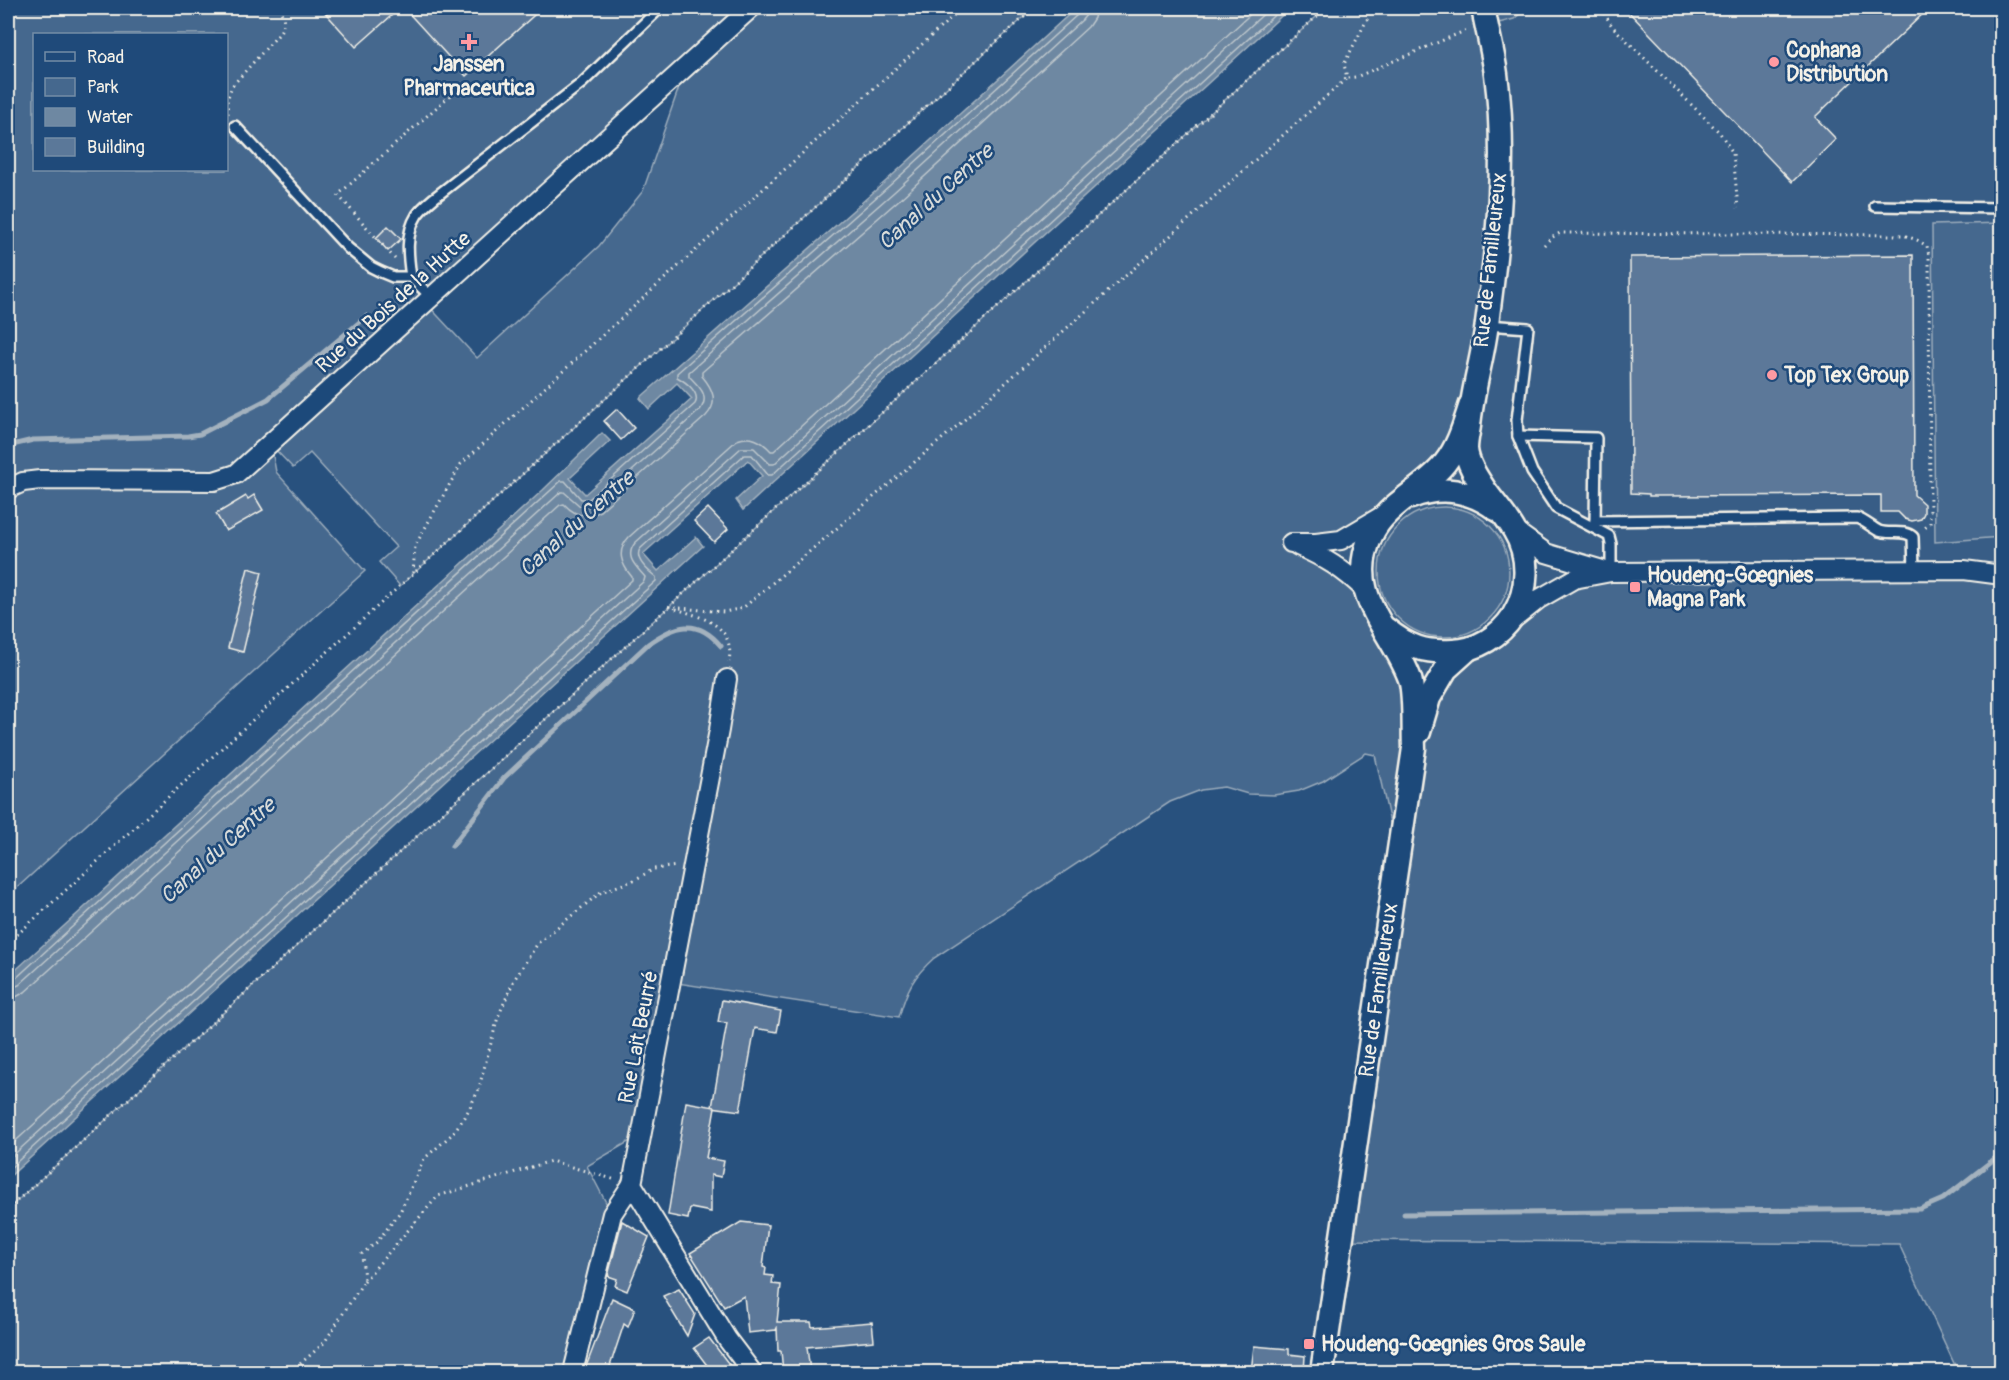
<svg xmlns="http://www.w3.org/2000/svg" width="2009" height="1380" font-family="Pangolin,sans-serif">
<rect width="100%" height="100%" fill="#28517e"/>
<filter id="ink" filterUnits="userSpaceOnUse"><feTurbulence type="fractalNoise" baseFrequency=".0167" numOctaves="2"/><feDisplacementMap in="SourceGraphic" scale="12" xChannelSelector="R" yChannelSelector="G"/><feConvolveMatrix kernelMatrix="1 2 1 2 8 2 1 2 1" color-interpolation-filters="sRGB"/></filter>
<g filter="url(#ink)">
<!-- built -->
<polygon fill="#375d86" points="1526,8 2001,8 2001,1372 1958,1372 1899,1244 1472,774 828,618 1487,25 1514,19"/>
<!-- green -->
<g fill="#45688e" stroke="#9cacbb" stroke-width="1.5" fill-rule="evenodd">
<path d="M8,8H1034L400,586L379,562L396,547L310,453L293,468L271,445L276,472L365,571L8,896ZM34,34H226V170H34ZM680,72L678,90L643,191L599,246L477,358L425,302Z"/>
<path d="M1326,8H1526L1514,19L1487,26L1500,197L1459,440L1404,500L1316,543L1345,571L1401,659L1414,746L1446,669L1574,579L2001,575V1372H1958L1899,1244L1341,1240L1398,859L1375,755L1366,753L1323,781L1299,791L1274,795L1248,794L1224,787L1201,790L1170,802L934,958C913,977 907,989 899,1017L671,982L642,1134L587,1166L612,1214L573,1372H8V1209Z"/>
<polygon points="2001,223 2001,537 1935,542 1932,225"/>
<circle cx="1444" cy="572" r="65"/>
</g>
<!-- water -->
<polygon fill="#6e88a2" stroke="#a4b2be" stroke-width="1.5" points="1076,8 1290,8 743,510 736,500 762,476 748,460 643,554 658,571 696,537 703,546 8,1178 8,977 543,490 602,433 610,441 570,478 585,494 692,399 677,383 649,409 640,398 885,182"/>
<g fill="none" stroke-linecap="round" stroke-linejoin="round">
<!-- shore -->
<g stroke="#bec7cc" stroke-width="1.5">
<path d="M8,981L14,980L561,481H565L581,499H589L695,404C701,393 686,382 677,377V373L889,186L1077,15L1080,8"/>
<path d="M8,989L19,985L561,492H564L580,506H593L700,410C711,395 698,386 689,376V372L894,192L1082,20L1086,15L1087,8"/>
<path d="M8,998L16,997L25,992L560,505L564,504C574,515 585,519 599,512L706,416C719,402 713,389 702,376V372L900,199L1088,27L1094,18L1096,8"/>
<path d="M8,1148L632,580V577C621,564 616,551 629,537L737,440C751,435 761,440 771,451H774L1257,8"/>
<path d="M8,1160L644,581L645,577C636,566 624,557 635,543L741,448H754L770,464H774L1270,8"/>
<path d="M8,1170L656,581V577C648,571 634,559 640,549L744,455H752L768,475H772L1282,8"/>
</g>
<!-- stream -->
<g stroke="#a4b2be" stroke-width="5">
<polyline points="8,446 33,440 188,436 200,434 268,399 367,316"/>
<path d="M452,846L504,778L648,644C675,625 697,617 721,646"/>
<polyline points="1404,1214 1920,1209 1943,1199 2002,1153"/>
</g>
</g>
<!-- building -->
<g fill="#5b7899" stroke="#f4f1e8" stroke-width="1.5">
<polygon points="321,8 400,8 356,47"/>
<polygon points="404,8 542,8 466,76"/>
<polygon points="1625,8 1929,8 1815,117 1836,139 1792,182"/>
<polygon points="388,226 401,239 388,251 376,238"/>
<polygon points="1913,255 1914,495 1924,504 1924,513 1921,519 1912,521 1905,519 1898,512 1881,512 1881,495 1649,496 1649,494 1631,493 1630,257"/>
<polygon points="617,409 634,428 621,440 604,421"/>
<polygon points="254,495 263,510 226,531 216,514 246,496 248,499"/>
<polygon points="708,508 728,529 714,542 694,521"/>
<polygon points="248,568 262,572 243,652 228,648"/>
<polygon points="722,1000 781,1011 777,1032 755,1028 740,1111 712,1107 727,1023 718,1022"/>
<polygon points="686,1102 715,1107 706,1158 724,1161 721,1177 711,1175 711,1212 690,1208 688,1219 668,1215"/>
<polygon points="622,1221 649,1237 627,1291 615,1286 617,1279 608,1276"/>
<polygon points="741,1222 768,1225 763,1267 766,1268 765,1275 773,1276 772,1284 781,1285 777,1322 811,1322 812,1327 872,1322 874,1341 807,1347 810,1371 783,1372 781,1351 778,1351 777,1328 776,1330 748,1333 744,1296 724,1307 690,1253"/>
<polygon points="679,1289 695,1314 687,1336 663,1296"/>
<polygon points="612,1298 635,1309 628,1327 624,1324 608,1372 584,1372"/>
<polygon points="709,1338 725,1359 735,1372 712,1372 694,1348"/>
<polygon points="1254,1346 1289,1349 1289,1354 1305,1356 1304,1372 1251,1372"/>
</g>
<g fill="none" stroke-linecap="round" stroke-linejoin="round">
<defs>
<g id="service">
<polyline points="235,126 348,248 371,267 381,272 393,277 411,277 431,297"/>
<polyline points="1875,206 2002,208"/>
<path d="M411,277C408,256 405,234 417,215C421,209 428,203 434,198L582,83L660,8"/>
<polyline points="1487,325 1528,328 1517,420 1518,436 1532,472 1556,508 1609,536 1611,544 1611,572"/>
<polyline points="1518,436 1596,438 1595,526"/>
<path d="M1595,521L1857,518C1865,521 1871,527 1879,531C1890,535 1904,529 1913,537L1914,570"/>
</g>
<g id="minor">
<polyline points="8,489 23,482 40,480 214,481 236,474 751,8"/>
<polyline points="1514,530 1546,553 1606,571"/>
<polyline points="1291,543 1316,543 1341,540 1385,514"/>
<path d="M1298,546C1325,558 1343,569 1364,589"/>
<polyline points="1510,622 1539,599 1574,579 1611,572 1964,570 2002,575"/>
<polyline points="727,679 719,730 632,1184 727,1339 752,1372"/>
<polyline points="573,1372 612,1214 632,1184"/>
</g>
<g id="tertiary">
<path d="M1411,497C1441,485 1470,490 1496,509"/>
<path d="M1386,629C1408,647 1425,653 1453,651C1477,650 1500,636 1513,616C1529,590 1530,556 1514,530C1506,516 1494,503 1485,490C1477,478 1467,463 1466,449C1466,441 1468,433 1469,426C1472,391 1483,358 1487,323C1498,242 1507,157 1496,74C1493,52 1487,30 1483,8"/>
<polyline points="1419,732 1429,698 1446,669 1467,650"/>
<path d="M1322,1372L1414,748C1413,730 1415,695 1410,679C1392,629 1344,594 1371,536C1385,504 1424,490 1445,463C1459,445 1464,425 1471,404"/>
</g>
</defs>
<!-- service casing -->
<use href="#service" stroke="#f4f1e8" stroke-width="14"/>
<!-- minor casing -->
<use href="#minor" stroke="#f4f1e8" stroke-width="22"/>
<!-- tertiary casing -->
<use href="#tertiary" stroke="#f4f1e8" stroke-width="27"/>
<!-- path -->
<g stroke="#f4f1e8" stroke-width="3" stroke-dasharray="1.5 4.5" stroke-linecap="butt">
<polyline points="1373,8 1344,64 1347,78 1356,77 1467,30"/>
<polyline points="1601,8 1612,26 1720,133 1733,153 1738,208"/>
<path d="M228,114L227,100L232,86L278,35C285,25 286,18 278,8"/>
<polyline points="1544,245 1551,238 1560,233 1903,235 1917,240 1927,246 1929,256 1930,523 1923,530"/>
<polyline points="395,259 338,195 465,82"/>
<polyline points="413,573 415,546 461,464 962,8"/>
<polyline points="668,607 724,612 743,608 963,421 1347,78"/>
<path d="M676,609C704,618 735,625 729,662"/>
<polyline points="8,943 1034,8"/>
<polyline points="8,1209 1326,8"/>
<polyline points="364,1281 438,1196 551,1161 616,1180"/>
<polyline points="284,1372 300,1364 324,1343 364,1281 362,1254 377,1242 400,1212 424,1159 451,1135 465,1117 478,1091 498,1017 514,980 538,943 601,892 632,881 654,869 677,866"/>
</g>
<!-- service -->
<use href="#service" stroke="#1f4a7a" stroke-width="9"/>
<!-- minor -->
<use href="#minor" stroke="#1f4a7a" stroke-width="18"/>
<!-- tertiary -->
<use href="#tertiary" stroke="#1f4a7a" stroke-width="22"/>
</g>
</g>
<!-- markers -->
<g fill="#ff9aa2" stroke="#1f4a7a" stroke-width="2">
<path d="M466 33h6v6h6v6h-6v6h-6v-6h-6v-6h6z"/>
<circle cx="1774" cy="62" r="6"/>
<circle cx="1772" cy="375" r="6"/>
<rect x="1629" y="581" width="12" height="12" rx="3"/>
<rect x="1303" y="1338" width="12" height="12" rx="3"/>
</g>
<g text-anchor="middle" stroke-width="5" stroke-linejoin="round" paint-order="stroke">
<!-- poi labels -->
<g font-size="21" font-weight="bold" fill="#f4f1e8" stroke="#1f4a7a" text-anchor="start">
<text x="1786" y="57">Cophana<tspan x="1786" dy="24">Distribution</tspan></text>
<text x="469" y="71" text-anchor="middle">Janssen<tspan x="469" dy="24">Pharmaceutica</tspan></text>
<text x="1784" y="382">Top Tex Group</text>
<text x="1647" y="582">Houdeng-Gœgnies<tspan x="1647" dy="24">Magna Park</tspan></text>
<text x="1321" y="1351">Houdeng-Gœgnies Gros Saule</text>
</g>
<!-- street labels -->
<g font-size="21" fill="#f4f1e8" stroke="#1f4a7a">
<text transform="translate(1490 260) rotate(-84)" y="7">Rue de Familleureux</text>
<text transform="translate(393 302) rotate(-42)" y="7">Rue du Bois de la Hutte</text>
<text transform="translate(1378 990) rotate(-82)" y="7">Rue de Familleureux</text>
<text transform="translate(638 1037) rotate(-79)" y="7">Rue Lait Beurré</text>
</g>
<!-- water labels -->
<g font-size="22" font-style="italic" fill="#d9dcda" stroke="#1f4a7a">
<text transform="translate(935 196) rotate(-42)" y="8">Canal du Centre</text>
<text transform="translate(576 523) rotate(-42)" y="8">Canal du Centre</text>
<text transform="translate(217 850) rotate(-42)" y="8">Canal du Centre</text>
</g>
</g>
<!-- margin -->
<rect width="2009" height="1380" fill="none" stroke="#1f4a7a" stroke-width="30"/>
<rect x="15" y="15" width="1979" height="1350" fill="none" stroke="#f4f1e8" stroke-width="2" filter="url(#ink)"/>
<!-- legend -->
<rect x="33" y="33" width="195" height="138" fill="#1f4a7a" stroke="#748da6" stroke-width="1.5"/>
<rect x="45" y="52" width="30" height="9" fill="#1f4a7a" stroke="#748da6" stroke-width="1.5"/>
<text x="87" y="63" font-size="18" fill="#f4f1e8">Road</text>
<rect x="45" y="78" width="30" height="18" fill="#45688e" stroke="#748da6" stroke-width="1.5"/>
<text x="87" y="93" font-size="18" fill="#f4f1e8">Park</text>
<rect x="45" y="108" width="30" height="18" fill="#6e88a2" stroke="#748da6" stroke-width="1.5"/>
<text x="87" y="123" font-size="18" fill="#f4f1e8">Water</text>
<rect x="45" y="138" width="30" height="18" fill="#5b7899" stroke="#748da6" stroke-width="1.5"/>
<text x="87" y="153" font-size="18" fill="#f4f1e8">Building</text>
</svg>
